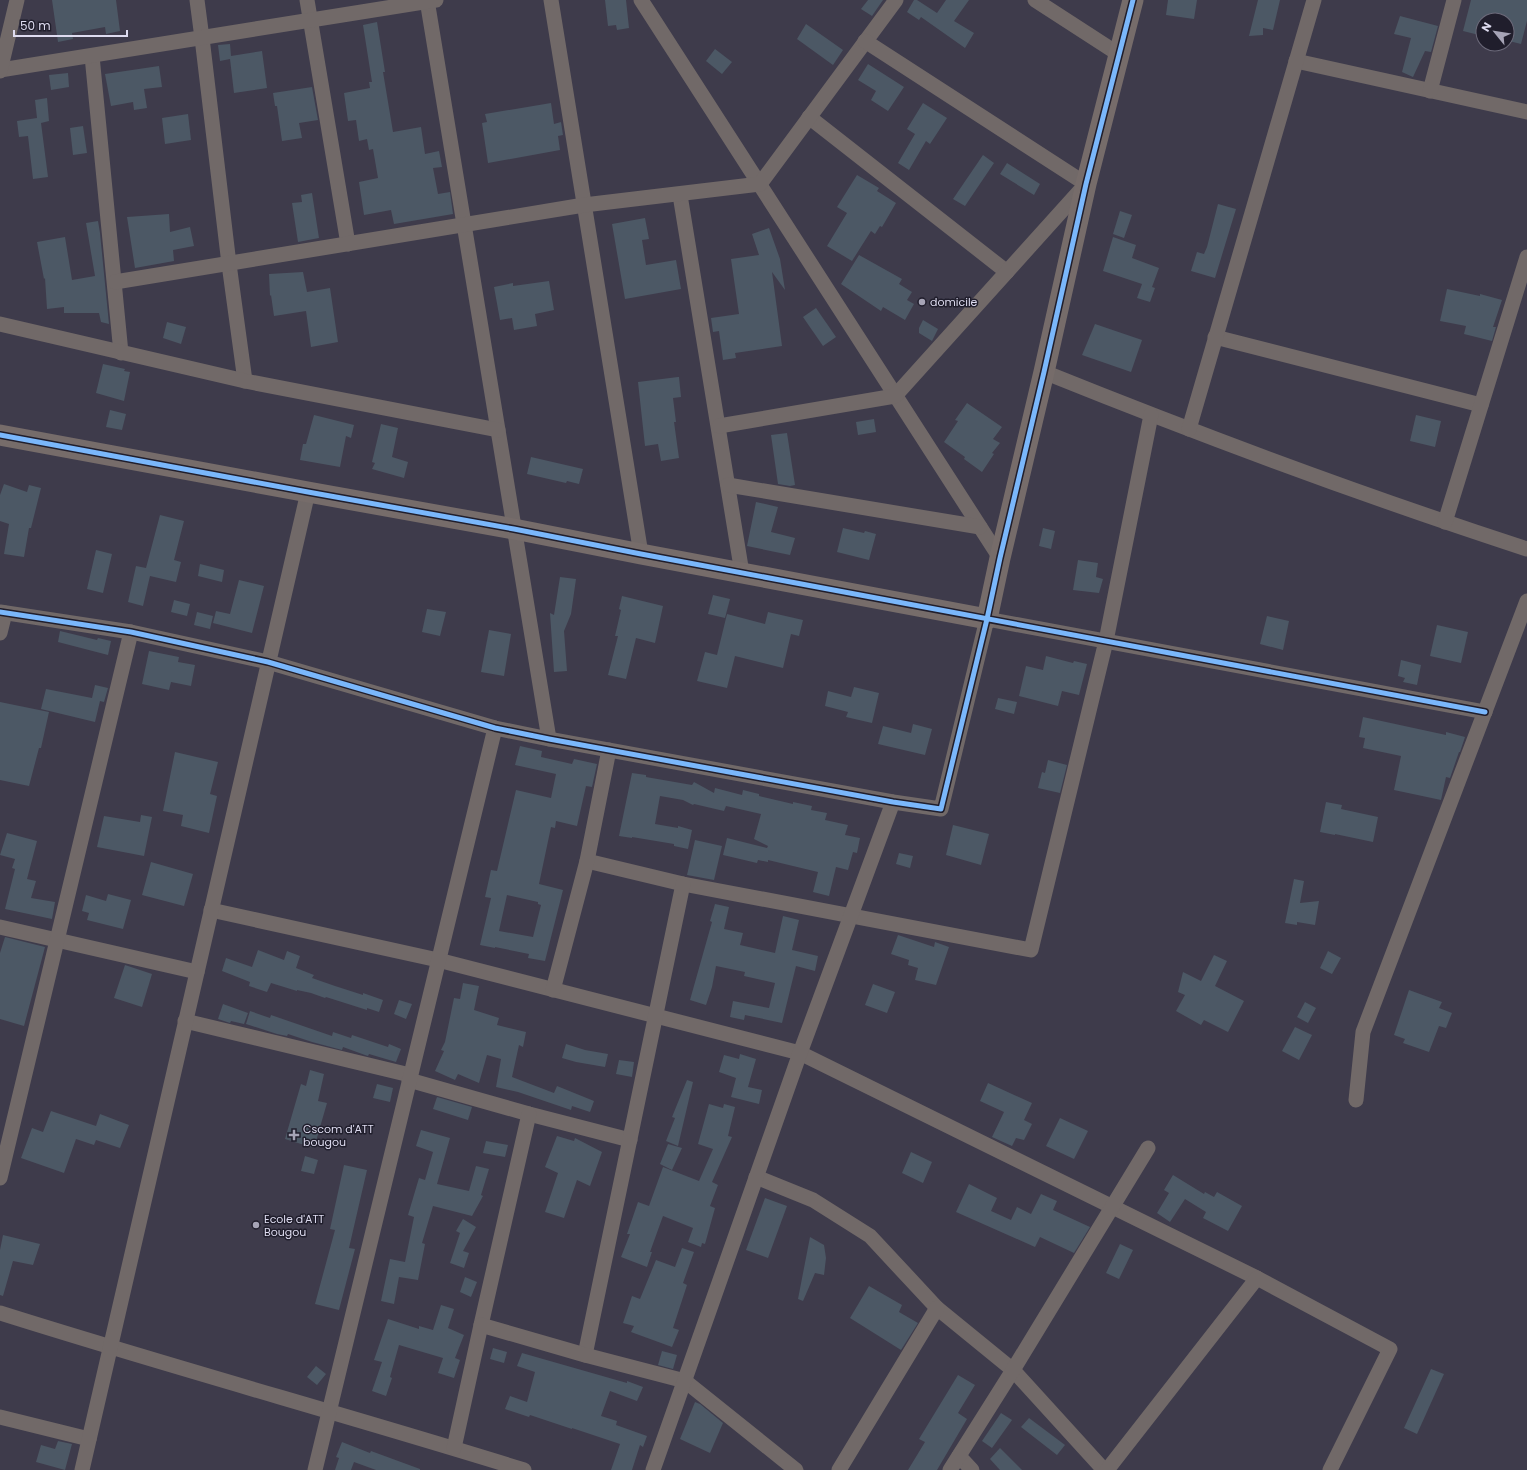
<svg xmlns="http://www.w3.org/2000/svg" width="1527" height="1470" font-family="Poppins,sans-serif">
<rect width="100%" height="100%" fill="#3e3b4b"/>
<!-- building -->
<g fill="#4c5865" fill-rule="evenodd">
<polygon points="52,0 116,0 120,31 106,34 105,27 72,33 73,39 58,42"/>
<polygon points="605,0 626,0 629,28 617,30 616,25 608,26"/>
<polygon points="868,0 883,0 872,16 861,9"/>
<polygon points="914,0 917,0 937,13 946,0 969,0 954,21 974,33 965,48 921,17 919,20 907,12"/>
<polygon points="1168,0 1197,0 1194,19 1166,15"/>
<polygon points="1258,0 1280,0 1273,30 1263,28 1263,35 1249,36"/>
<polygon points="1471,0 1527,0 1527,21 1521,44 1509,41 1511,33 1507,32 1507,20 1483,20 1483,36 1463,31"/>
<polygon points="1400,16 1438,26 1431,52 1425,51 1413,77 1402,72 1411,38 1394,34"/>
<polygon points="377,22 385,72 383,72 393,132 421,127 425,154 439,151 442,167 433,168 438,194 450,192 453,214 394,224 391,210 364,215 359,182 378,178 373,149 369,150 367,139 359,141 356,120 348,121 344,93 370,88 369,82 372,82 363,25"/>
<polygon points="806,24 843,50 833,65 797,39"/>
<polygon points="230,44 231,56 262,51 267,88 234,93 230,59 220,61 218,45"/>
<polygon points="715,49 732,62 722,74 706,61"/>
<polygon points="868,64 904,87 888,111 871,100 876,91 858,80"/>
<polygon points="159,66 162,87 144,89 147,108 134,110 133,102 111,106 105,74"/>
<polygon points="68,73 69,87 51,90 49,75"/>
<polygon points="312,87 318,120 299,123 302,138 282,141 277,106 275,106 273,93"/>
<polygon points="47,98 49,121 41,123 48,177 33,179 28,136 19,137 17,121 37,118 35,100"/>
<polygon points="551,103 554,124 561,122 563,135 558,136 560,150 488,163 482,123 487,122 485,114"/>
<polygon points="923,103 947,118 930,144 926,141 909,170 898,163 915,134 907,129"/>
<polygon points="188,114 191,140 165,144 162,118"/>
<polygon points="83,126 87,153 73,155 70,128"/>
<polygon points="983,155 994,163 965,206 953,199"/>
<polygon points="1007,163 1040,184 1034,195 1000,174"/>
<polygon points="857,175 879,188 877,191 896,203 882,227 880,226 875,234 871,231 852,261 827,246 847,213 837,207"/>
<polygon points="312,193 319,238 298,242 292,203 302,202 301,195"/>
<polygon points="1218,204 1236,209 1215,278 1191,271 1197,252 1204,254 1207,247"/>
<polygon points="1120,211 1132,215 1124,238 1113,234"/>
<polygon points="169,214 170,232 190,227 194,246 173,250 174,261 135,268 127,217"/>
<polygon points="645,218 649,239 642,240 646,265 676,260 681,289 625,299 612,224"/>
<polygon points="98,221 100,233 109,324 101,322 99,313 64,313 64,307 47,309 45,278 44,279 37,242 65,237 72,280 95,276 86,223"/>
<polygon points="769,228 780,259 785,290 772,272 782,346 735,353 736,358 723,360 719,331 713,332 711,318 739,314 731,259 759,255 752,234"/>
<polygon points="1113,237 1136,245 1132,258 1159,268 1152,287 1155,288 1150,302 1137,298 1142,284 1103,271"/>
<polygon points="859,255 902,279 899,284 912,292 907,300 914,304 905,320 883,307 881,311 841,284"/>
<polygon points="303,272 307,292 330,288 338,342 311,347 306,311 274,316 271,295 270,296 269,274"/>
<polygon points="549,281 554,310 535,314 537,326 514,330 512,318 500,320 494,287 513,283 513,286"/>
<polygon points="1447,289 1480,296 1480,294 1502,300 1493,327 1496,327 1492,341 1464,334 1466,326 1440,321"/>
<polygon points="816,308 836,337 823,346 803,317"/>
<polygon points="923,320 938,329 932,341 919,333 919,328"/>
<polygon points="167,322 186,327 181,344 163,338"/>
<polygon points="1095,324 1142,340 1131,372 1082,355"/>
<polygon points="103,364 125,369 124,371 130,372 124,401 96,393"/>
<polygon points="678,377 679,377 681,397 673,398 676,422 674,422 679,458 661,461 658,444 645,446 638,382"/>
<polygon points="967,403 1002,427 993,439 1000,443 992,453 994,454 982,472 964,459 965,457 944,442 958,421 955,420"/>
<polygon points="110,410 126,414 122,430 106,427"/>
<polygon points="314,415 354,425 351,438 346,436 340,467 300,460 303,444 306,444"/>
<polygon points="1416,415 1441,421 1435,447 1410,441"/>
<polygon points="874,419 876,432 858,435 856,422"/>
<polygon points="381,424 398,428 392,457 408,462 404,478 372,469 375,463 372,462"/>
<polygon points="787,433 795,485 790,486 778,484 771,435"/>
<polygon points="531,457 583,469 579,484 567,481 566,483 527,474"/>
<polygon points="4,484 27,492 29,485 41,488 31,528 29,528 24,557 4,554 9,524 0,521 0,495"/>
<polygon points="756,502 778,507 771,532 795,538 790,555 747,546"/>
<polygon points="160,515 184,521 174,560 181,562 176,582 150,576 143,606 128,602 136,566 146,568"/>
<polygon points="843,528 864,533 865,531 876,534 869,560 837,552"/>
<polygon points="1043,528 1055,531 1051,549 1039,546"/>
<polygon points="96,550 112,554 103,593 87,589"/>
<polygon points="1078,560 1098,563 1096,577 1103,579 1099,593 1073,590"/>
<polygon points="200,564 224,570 222,582 198,576"/>
<polygon points="560,577 576,579 571,614 564,631 567,671 554,672 550,613 554,615"/>
<polygon points="239,580 264,586 252,633 213,623 216,611 230,614"/>
<polygon points="713,595 730,599 725,618 708,614"/>
<polygon points="622,596 663,606 655,643 636,638 626,679 608,675 618,636 615,636 621,610 619,609"/>
<polygon points="174,600 190,604 187,616 171,612"/>
<polygon points="427,609 446,612 440,636 422,632"/>
<polygon points="197,612 213,616 210,629 194,625"/>
<polygon points="768,612 803,620 799,636 791,634 783,668 735,656 727,688 697,681 705,652 717,655 727,614 765,624"/>
<polygon points="1267,616 1289,621 1283,650 1260,644"/>
<polygon points="1437,625 1468,632 1461,663 1430,656"/>
<polygon points="489,630 511,634 504,676 481,672"/>
<polygon points="60,631 97,640 98,638 111,641 108,655 58,642"/>
<polygon points="149,651 179,657 178,662 195,665 191,686 171,682 169,690 142,684"/>
<polygon points="1046,656 1073,663 1074,661 1087,664 1079,695 1062,691 1058,706 1019,696 1026,666 1043,670"/>
<polygon points="1401,660 1421,665 1417,685 1403,682 1405,678 1398,676"/>
<polygon points="95,685 108,688 104,702 100,701 95,722 41,709 46,689 92,698"/>
<polygon points="854,687 879,693 872,723 846,717 848,712 825,706 828,691 851,697"/>
<polygon points="998,698 1017,702 1014,714 995,709"/>
<polygon points="0,702 49,712 41,748 39,748 29,786 0,780"/>
<polygon points="1363,717 1446,735 1446,732 1465,737 1460,752 1459,752 1450,778 1446,777 1441,800 1394,790 1401,756 1363,748 1365,738 1359,737"/>
<polygon points="913,724 932,729 925,755 878,744 883,726 911,733"/>
<path d="M520,746L542,751L541,757L572,764L574,759L597,764L592,787L586,786L577,826L556,821L555,828L551,827L539,884L563,890L545,961L528,958L529,954L495,947V948L480,945L491,898L485,897L491,870L497,871L516,790L551,798L556,774L515,765ZM507,895L538,902V904L541,905L533,937L499,931Z"/>
<polygon points="175,752 218,762 210,794 217,796 209,833 181,826 183,815 163,811"/>
<polygon points="1048,760 1067,765 1060,793 1038,788 1042,772 1045,773"/>
<polygon points="632,773 646,775 646,777 692,785 694,782 714,793 715,788 742,795 743,790 759,794 759,796 793,804 793,802 812,806 811,810 827,813 825,820 848,825 845,835 860,838 857,853 853,852 848,870 836,867 829,896 813,892 818,872 768,860 768,862 758,860 757,863 723,855 727,838 767,848 768,846 754,839 761,814 726,806 724,811 694,804 693,805 683,800 660,796 655,824 678,828 678,826 692,830 688,849 674,846 674,844 632,837 632,838 619,836"/>
<polygon points="1326,802 1342,805 1341,809 1378,817 1373,842 1335,834 1335,835 1320,832"/>
<polygon points="141,815 152,817 144,856 97,847 104,816 140,822"/>
<polygon points="953,825 989,834 981,865 946,855"/>
<polygon points="7,833 37,841 27,879 36,881 31,898 55,902 52,919 5,909 15,869 12,868 15,859 0,855"/>
<polygon points="695,840 722,846 714,880 687,875"/>
<polygon points="899,853 913,856 910,868 896,864"/>
<polygon points="151,862 193,874 184,906 142,895"/>
<polygon points="1294,879 1304,881 1300,903 1319,901 1315,925 1297,922 1297,925 1285,923"/>
<polygon points="108,894 131,900 123,929 87,920 89,913 82,911 86,895 106,901"/>
<polygon points="715,904 729,907 724,929 743,933 740,945 775,953 783,916 799,920 792,950 818,956 815,971 796,966 782,1023 745,1015 744,1020 730,1017 733,1001 769,1008 775,983 744,976 745,972 716,966 712,987 706,1005 690,1000 712,922 710,921"/>
<polygon points="898,935 934,947 935,942 949,947 936,985 915,980 918,968 908,965 909,960 891,954"/>
<polygon points="5,937 45,947 24,1026 0,1019 0,953"/>
<polygon points="258,950 284,960 287,951 300,956 296,968 314,975 312,978 335,986 363,995 363,993 383,1000 379,1012 367,1008 367,1010 326,997 325,998 311,993 297,990 297,991 271,983 267,992 249,986 250,982 222,971 226,958 252,967"/>
<polygon points="1328,951 1341,958 1332,974 1320,968"/>
<polygon points="1214,955 1227,961 1215,986 1244,1001 1228,1032 1204,1020 1201,1025 1176,1011 1185,995 1178,992 1183,972 1201,981"/>
<polygon points="125,965 152,974 142,1007 114,998"/>
<polygon points="463,983 479,986 474,1010 499,1018 497,1025 526,1032 523,1047 519,1045 512,1077 554,1093 557,1086 594,1101 590,1112 572,1106 571,1110 518,1092 496,1087 501,1059 487,1055 479,1083 458,1074 455,1080 435,1071 444,1051 441,1050 445,1042 454,998 460,999"/>
<polygon points="873,984 895,992 887,1013 865,1005"/>
<polygon points="1409,990 1442,1002 1439,1008 1452,1013 1446,1028 1439,1026 1429,1052 1403,1043 1405,1039 1394,1035"/>
<polygon points="399,1000 412,1004 406,1019 394,1014"/>
<polygon points="1305,1002 1316,1008 1308,1023 1297,1017"/>
<polygon points="223,1004 248,1013 244,1024 231,1021 230,1023 218,1019"/>
<polygon points="250,1011 270,1018 271,1015 332,1036 333,1032 351,1038 352,1035 388,1047 389,1044 401,1049 396,1062 369,1054 368,1056 365,1055 343,1047 342,1050 312,1042 288,1034 287,1036 277,1034 246,1024"/>
<polygon points="1295,1027 1312,1035 1299,1060 1282,1051"/>
<polygon points="566,1044 585,1050 608,1054 605,1067 576,1062 562,1058"/>
<polygon points="740,1054 756,1059 748,1087 762,1090 759,1104 731,1097 736,1078 719,1072 724,1055 739,1059"/>
<polygon points="619,1060 634,1062 632,1077 616,1074"/>
<polygon points="310,1070 324,1074 318,1101 327,1103 314,1148 285,1139 301,1084 306,1086"/>
<polygon points="687,1080 693,1082 678,1146 666,1141 675,1118 672,1117"/>
<polygon points="988,1083 1032,1103 1024,1120 1032,1124 1024,1140 1016,1138 1012,1146 992,1137 1004,1112 980,1101"/>
<polygon points="377,1084 393,1088 390,1102 373,1098"/>
<polygon points="437,1097 472,1107 468,1120 433,1109"/>
<polygon points="709,1104 723,1108 724,1104 735,1107 728,1136 732,1137 712,1182 718,1185 710,1206 715,1208 705,1244 702,1243 701,1247 688,1242 693,1228 663,1216 650,1252 652,1252 647,1267 621,1257 630,1234 627,1234 638,1202 649,1206 663,1167 699,1181 713,1149 698,1144"/>
<polygon points="51,1111 96,1126 100,1114 129,1125 120,1148 96,1140 94,1145 76,1139 64,1173 21,1158 32,1128 43,1132"/>
<polygon points="1060,1118 1088,1131 1074,1159 1046,1146"/>
<polygon points="421,1130 450,1138 437,1184 469,1191 476,1166 489,1169 481,1195 483,1196 472,1216 433,1206 422,1243 425,1244 418,1280 399,1277 394,1304 381,1301 390,1259 405,1262 414,1217 408,1215 419,1178 425,1180 433,1152 416,1146"/>
<polygon points="557,1136 574,1141 575,1138 602,1152 590,1186 577,1180 564,1218 545,1212 558,1173 545,1167"/>
<polygon points="486,1141 508,1145 505,1157 483,1153"/>
<polygon points="668,1144 682,1148 672,1170 660,1164"/>
<polygon points="911,1152 932,1162 923,1183 902,1173"/>
<polygon points="305,1156 318,1160 314,1174 301,1171"/>
<polygon points="344,1165 367,1170 349,1248 355,1249 339,1310 315,1304 335,1230 330,1229"/>
<polygon points="1173,1175 1204,1194 1205,1192 1214,1197 1217,1192 1242,1206 1228,1231 1203,1218 1206,1212 1185,1199 1170,1222 1157,1213 1169,1193 1164,1190"/>
<polygon points="969,1184 997,1198 991,1211 1011,1220 1017,1207 1031,1214 1041,1194 1057,1201 1053,1210 1090,1227 1074,1253 1040,1237 1035,1247 956,1212"/>
<polygon points="765,1198 787,1206 768,1258 746,1250"/>
<polygon points="463,1219 476,1227 463,1251 469,1253 464,1268 450,1263 460,1233 456,1231"/>
<polygon points="3,1235 40,1244 33,1265 13,1261 3,1296 0,1295 0,1250"/>
<polygon points="810,1237 824,1245 826,1258 824,1275 815,1273 803,1301 798,1299"/>
<polygon points="1120,1244 1133,1250 1119,1279 1106,1273"/>
<polygon points="682,1248 694,1252 683,1283 687,1285 673,1328 679,1330 672,1347 631,1332 634,1326 623,1323 632,1296 640,1299 656,1260 675,1267"/>
<polygon points="465,1277 477,1282 471,1297 460,1292"/>
<polygon points="869,1286 902,1305 899,1312 918,1323 901,1350 850,1318"/>
<polygon points="441,1305 454,1309 448,1328 464,1335 455,1358 460,1360 454,1378 438,1373 443,1358 399,1345 390,1377 392,1378 386,1396 372,1391 382,1362 374,1360 388,1319 419,1329 419,1326 433,1330"/>
<polygon points="493,1348 507,1352 504,1363 490,1359"/>
<polygon points="662,1351 677,1355 673,1369 658,1365"/>
<polygon points="522,1353 627,1383 627,1381 643,1387 637,1401 610,1391 601,1416 617,1421 616,1425 647,1436 643,1447 640,1445 632,1470 611,1470 620,1444 572,1428 572,1429 530,1415 529,1417 505,1409 510,1396 527,1402 535,1372 517,1366"/>
<polygon points="316,1366 326,1374 317,1385 307,1377"/>
<polygon points="1431,1369 1444,1374 1417,1434 1404,1428"/>
<polygon points="958,1375 975,1385 958,1413 967,1419 937,1470 908,1470 925,1442 919,1439"/>
<polygon points="695,1402 700,1404 723,1423 710,1453 680,1439"/>
<polygon points="1001,1413 1012,1420 992,1448 982,1441"/>
<polygon points="1029,1418 1065,1445 1057,1455 1021,1427"/>
<polygon points="58,1441 72,1444 65,1470 36,1462 41,1445 55,1449"/>
<polygon points="342,1442 370,1453 371,1451 420,1469 420,1470 376,1470 354,1462 351,1470 335,1470 339,1458 336,1457"/>
<polygon points="1000,1448 1022,1470 1000,1470 990,1459"/>
</g>
<g fill="none" stroke-linecap="round" stroke-linejoin="round">
<!-- street -->
<g stroke="#716968" stroke-width="15">
<polyline points="197,0 202,38 229,264 245,381"/>
<polyline points="307,0 348,244"/>
<polyline points="427,0 549,739"/>
<polyline points="551,0 641,554"/>
<polyline points="641,0 1000,558"/>
<polyline points="1035,0 1120,55"/>
<polyline points="92,56 121,353"/>
<polyline points="1296,61 1527,112"/>
<polyline points="0,70 436,0"/>
<polyline points="0,71 17,0"/>
<polyline points="1430,91 1454,0"/>
<polyline points="809,117 1007,272"/>
<polyline points="680,195 742,573"/>
<polyline points="115,282 584,205 760,184 896,0"/>
<polyline points="0,324 245,381 498,430"/>
<polyline points="1215,337 1481,405"/>
<path d="M1044,372C1203,436 1364,496 1527,549"/>
<polyline points="719,426 895,396 1086,184 865,41"/>
<polyline points="1189,429 1314,0"/>
<polyline points="728,485 980,527"/>
<polyline points="1445,522 1527,257"/>
<polyline points="0,612 131,632 268,662 495,728 549,739 893,802 941,809 987,619 1485,712"/>
<polyline points="0,633 5,613"/>
<polyline points="587,861 683,884 1031,950 1106,641 1151,415"/>
<polyline points="211,910 438,960 800,1053 1257,1278"/>
<polyline points="0,927 197,972"/>
<polyline points="553,990 587,861 609,750"/>
<polyline points="185,1021 410,1075"/>
<polyline points="409,1080 529,1114 630,1140"/>
<polyline points="1356,1100 1363,1032 1527,601"/>
<polyline points="756,1177 813,1200 870,1236 937,1308 1013,1370 1104,1470"/>
<polyline points="0,1178 131,632"/>
<path d="M0,1313C174,1368 350,1416 524,1470"/>
<polyline points="481,1325 529,1114"/>
<polyline points="585,1355 683,884"/>
<polyline points="0,1417 89,1439"/>
<polyline points="454,1448 481,1325 585,1355 685,1381 796,1470"/>
<polyline points="959,1456 972,1470"/>
<polyline points="82,1470 308,492"/>
<polyline points="315,1470 495,728"/>
<polyline points="653,1470 800,1053 893,802"/>
<polyline points="839,1470 937,1308"/>
<polyline points="950,1470 1013,1370 1148,1148"/>
<polyline points="1107,1470 1257,1278 1390,1349 1330,1470"/>
</g>
<!-- secondary -->
<polyline stroke="#766c6a" stroke-width="21" points="0,435 308,492 514,529 641,554 987,619 1000,558 1044,372 1086,184 1133,0"/>
<defs>
<g id="cycleway">
<polyline points="0,435 308,492 514,529 641,554 1485,712"/>
<polyline points="0,612 131,632 268,662 495,728 549,739 893,802 941,809 987,619 1000,558 1044,372 1086,184 1133,0"/>
</g>
</defs>
<!-- cycleway casing -->
<use href="#cycleway" stroke="#201e2c" stroke-width="8"/>
<!-- cycleway -->
<use href="#cycleway" stroke="#7ab7fb" stroke-width="5"/>
</g>
<!-- markers -->
<g fill="#a6a4b6" stroke="#201e2c" stroke-width="1.5">
<circle cx="922" cy="302" r="4"/>
<path d="M292 1129h4v4h4v4h-4v4h-4v-4h-4v-4h4z"/>
<circle cx="256" cy="1225" r="4"/>
</g>
<g text-anchor="middle" stroke-width="3" stroke-linejoin="round" paint-order="stroke">
<!-- poi labels -->
<g font-size="11" fill="#dedcf0" stroke="#201e2c" text-anchor="start">
<text x="930" y="306">domicile</text>
<text x="303" y="1133">Cscom d'ATT<tspan x="303" dy="13">bougou</tspan></text>
<text x="264" y="1223">Ecole d'ATT<tspan x="264" dy="13">Bougou</tspan></text>
</g>
</g>
<!-- north arrow -->
<g transform="translate(1495 32) rotate(300)"><circle r="19" fill="#201e2c" stroke="#6c6a7a"/>
<path d="M0-3L7 15L0 10L-7 15Z" fill="#a6a4b6"/>
<text y="-6" font-size="11" font-weight="bold" text-anchor="middle" fill="#dedcf0">N</text>
</g>
<!-- scale -->
<path d="M14 30v6h113v-6" fill="none" stroke="#dedcf0" stroke-width="2"/>
<text x="20" y="30" font-size="12" fill="#dedcf0" stroke="#201e2c" stroke-width="3" paint-order="stroke">50 m</text>
</svg>
